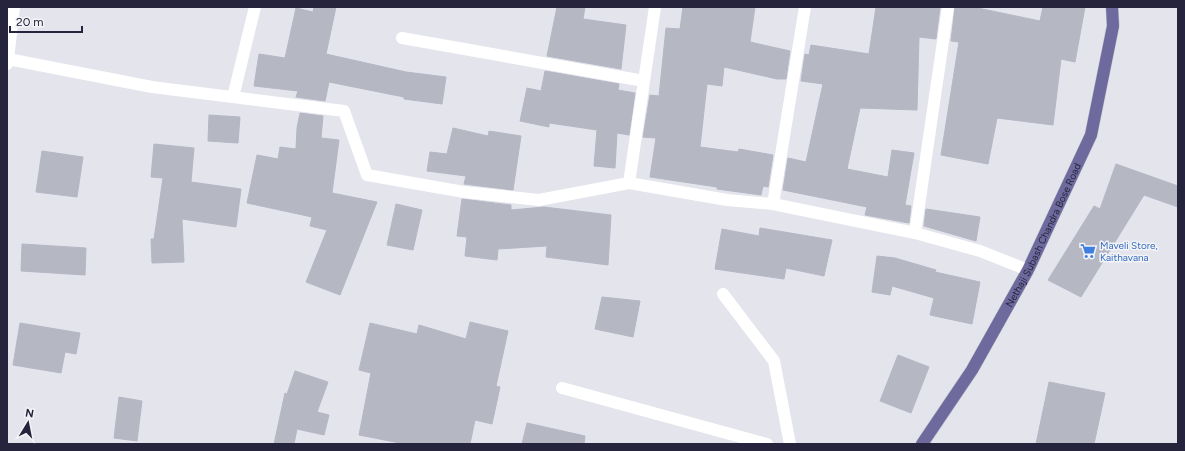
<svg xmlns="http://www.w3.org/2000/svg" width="1185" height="451" font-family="Figtree,sans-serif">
<rect width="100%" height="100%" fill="#e3e4ec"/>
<!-- building -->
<g fill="#b5b7c3" stroke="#b5b7c5">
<polygon points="314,7 336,7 326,54 406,72 446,77 442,104 404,99 404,97 329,82 325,101 296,97 298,91 254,86 259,54 285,58 296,8 313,12"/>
<polygon points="557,7 585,7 583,19 626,25 621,69 547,56"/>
<polygon points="683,7 755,7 750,42 790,51 786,79 777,79 724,67 722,86 707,84 700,147 738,152 739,149 773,155 768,187 763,186 761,195 717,189 717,187 650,177 656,138 643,137 650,95 659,96 666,28 680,29"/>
<polygon points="876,7 940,7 936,39 919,37 917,110 860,108 847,169 888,177 892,150 914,153 905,205 911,206 909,223 865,215 867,207 783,190 788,158 806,162 823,84 801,81 805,54 809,55 811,45 869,54"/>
<polygon points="955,7 973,7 1040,21 1043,7 1085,7 1075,62 1061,59 1053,125 997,118 988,164 941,155 959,42 951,41"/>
<polygon points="545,71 619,84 618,90 635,93 629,135 617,133 615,168 594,166 597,130 549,123 549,127 520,121 527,88 541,91"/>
<polygon points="300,113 323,116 321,138 339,140 332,193 377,202 340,295 306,282 327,230 310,226 312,217 247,203 257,155 278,159 280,147 296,149 297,128"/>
<polygon points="209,115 240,117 238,143 208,141"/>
<polygon points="453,128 488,136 489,131 521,136 513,190 464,184 466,176 427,171 430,152 447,154"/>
<polygon points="154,144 194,148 191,182 241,189 236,227 182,219 184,262 152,263 151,239 154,239 163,178 151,177"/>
<polygon points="42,151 83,157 77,197 36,192"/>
<polygon points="1116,164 1178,186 1178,207 1144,195 1081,297 1048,280 1094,206 1100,209"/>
<polygon points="462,199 511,205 511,210 544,207 611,215 608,265 546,257 547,246 498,249 497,260 465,256 467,237 457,236"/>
<polygon points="396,204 422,210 413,250 387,245"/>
<polygon points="926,209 980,217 976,241 924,226"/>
<polygon points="760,228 832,240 824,276 786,268 784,279 715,269 722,229 759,236"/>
<polygon points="22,244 86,248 85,275 21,271"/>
<polygon points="877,256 895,258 936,270 935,272 980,282 972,324 930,315 934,298 892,286 890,295 872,292"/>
<polygon points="602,297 640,301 633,337 595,329"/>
<polygon points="470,322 508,331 496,386 500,387 492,424 475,420 470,444 405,444 359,435 371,373 359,370 370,323 417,334 419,325 466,339"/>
<polygon points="20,323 80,333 76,354 65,352 61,373 13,365"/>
<polygon points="898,355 929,367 911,413 880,401"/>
<polygon points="295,371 328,382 317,412 329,415 324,435 297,429 294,444 274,444 285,393 287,394"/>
<polygon points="1049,382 1105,393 1094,444 1036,444"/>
<polygon points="119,397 142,401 137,441 114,438"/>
<polygon points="527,423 585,436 584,444 522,444"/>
</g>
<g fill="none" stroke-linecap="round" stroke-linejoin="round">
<defs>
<g id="major">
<path id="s1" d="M922,444L972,370L1028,270L1091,135L1113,26L1112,7"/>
</g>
</defs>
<!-- major casing -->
<use href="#major" stroke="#c2c2c8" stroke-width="13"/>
<!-- minor -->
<g stroke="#fff" stroke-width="12">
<polyline points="402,38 644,81"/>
<polyline points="8,59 14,7"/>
<polyline points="7,64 8,59 152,87 344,111 367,175 464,192 539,200 629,183 727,200 773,204 915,233 980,251 1028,270"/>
<polyline points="233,97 255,7"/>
<polyline points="629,183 655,7"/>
<polyline points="773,204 805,7"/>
<polyline points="915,233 948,7"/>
<polyline points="723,294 774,361 790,444"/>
<polyline points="562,388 767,444"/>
</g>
<!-- major -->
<use href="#major" stroke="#6e6a9e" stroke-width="12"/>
</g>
<!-- icons -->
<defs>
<symbol id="supermarket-bare" viewBox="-9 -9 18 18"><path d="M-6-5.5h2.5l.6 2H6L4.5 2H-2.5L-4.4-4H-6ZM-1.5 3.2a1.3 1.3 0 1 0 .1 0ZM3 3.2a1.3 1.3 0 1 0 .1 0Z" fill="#3f7fe0" stroke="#f3f4f8" stroke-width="2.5" paint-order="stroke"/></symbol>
</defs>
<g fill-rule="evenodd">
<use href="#supermarket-bare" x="1077" y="240" width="22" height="22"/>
</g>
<g text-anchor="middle" stroke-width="3" stroke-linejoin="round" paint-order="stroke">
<!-- street labels -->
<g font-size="10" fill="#25243c" stroke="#f3f4f8">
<text dy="4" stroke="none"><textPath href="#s1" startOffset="242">Nethaji Subash Chandra Bose Road</textPath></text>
</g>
<!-- shop labels -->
<g font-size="10" fill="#366cbe" stroke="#f3f4f8" text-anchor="start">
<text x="1100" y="249">Maveli Store,<tspan x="1100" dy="12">Kaithavana</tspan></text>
</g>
</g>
<!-- border -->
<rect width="1185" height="451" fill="none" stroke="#25243c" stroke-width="16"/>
<!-- north arrow -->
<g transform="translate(28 423) rotate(10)" stroke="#f3f4f8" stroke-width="3" paint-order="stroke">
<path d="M0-3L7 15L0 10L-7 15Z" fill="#25243c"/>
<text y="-6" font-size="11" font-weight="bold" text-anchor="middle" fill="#25243c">N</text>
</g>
<!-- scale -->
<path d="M10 26v6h72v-6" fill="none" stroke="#25243c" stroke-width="2"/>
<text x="16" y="26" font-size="12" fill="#25243c" stroke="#f3f4f8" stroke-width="3" paint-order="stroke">20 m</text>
</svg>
